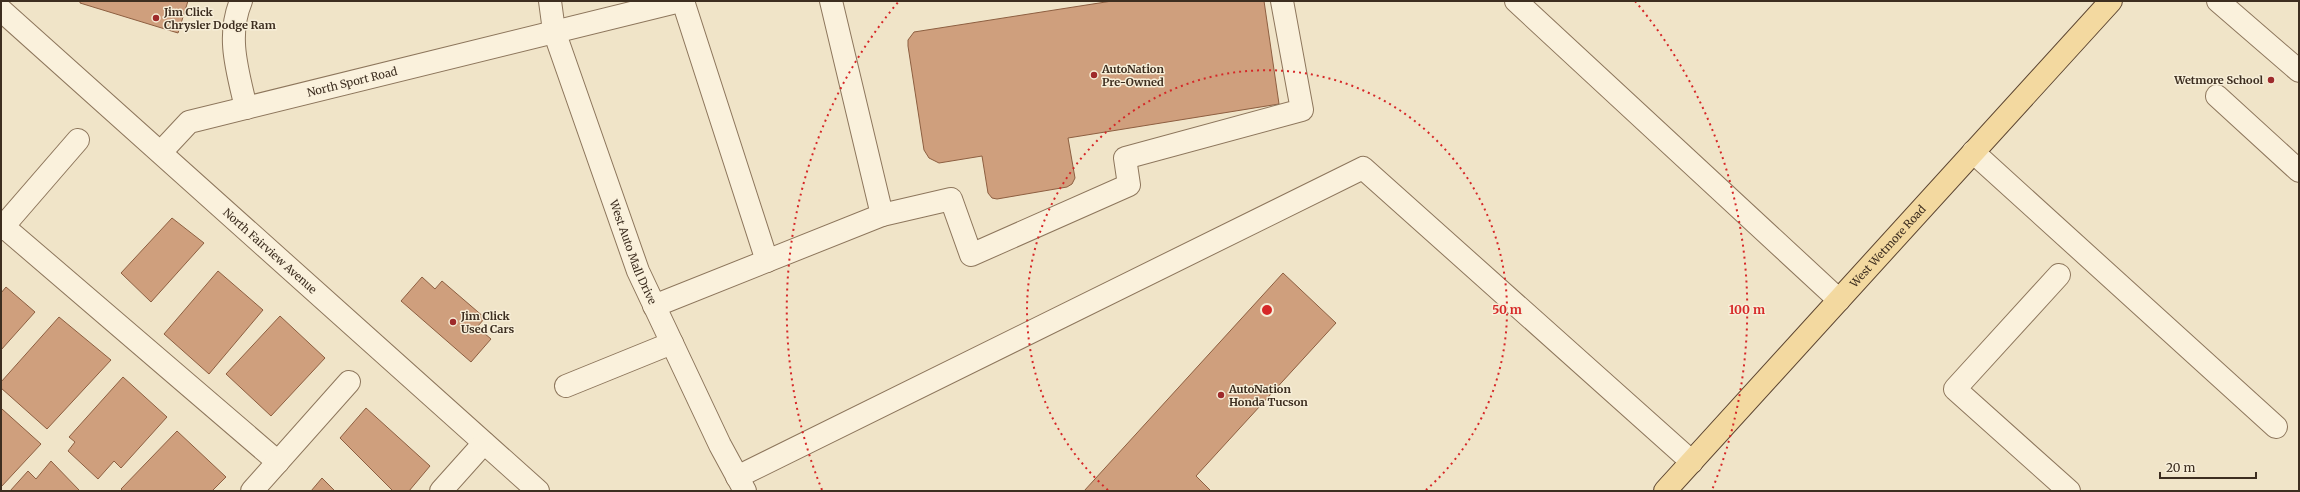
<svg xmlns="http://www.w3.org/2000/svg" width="2300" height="492" font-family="Merriweather,serif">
<rect width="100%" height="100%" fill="#f0e4c8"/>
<!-- building -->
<g fill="#cf9f7d" stroke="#8d5f41">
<polygon points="80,1 188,1 178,33 80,3"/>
<polygon points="1112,1 1264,1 1279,104 1068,138 1075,178 1072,184 1067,187 997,199 992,198 988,193 982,156 939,163 929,158 924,150 908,46 908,40 914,32"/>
<polygon points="172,218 204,243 151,302 121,273"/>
<polygon points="218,271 263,310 209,374 164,334"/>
<polygon points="1283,273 1336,323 1196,476 1211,491 1084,491"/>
<polygon points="422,277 435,289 442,281 485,318 477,327 491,339 471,362 401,301"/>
<polygon points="6,287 35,312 1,350 1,293"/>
<polygon points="280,316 325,358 271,416 226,374"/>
<polygon points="59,317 111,360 47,429 1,388 1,382"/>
<polygon points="123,377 167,417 121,468 114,461 98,479 68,451 75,442 69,437"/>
<polygon points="366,408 430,466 409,491 393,491 340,438"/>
<polygon points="2,409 41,444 1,487 1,410"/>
<polygon points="177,431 226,477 212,491 123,491 121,489"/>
<polygon points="51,461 80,491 10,491 28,471 36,479"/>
<polygon points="322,478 335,491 311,491"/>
</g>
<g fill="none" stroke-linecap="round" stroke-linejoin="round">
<defs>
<g id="minor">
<path d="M241,1C226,37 238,72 246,108"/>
<path id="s1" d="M550,1L554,31L638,271L720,445L745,491"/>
<polyline points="683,1 767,261"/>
<polyline points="1516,1 1839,300"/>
<polyline points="2218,1 2299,71"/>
<path id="s2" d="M1,10L538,491"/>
<polyline points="2217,96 2299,171"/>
<path id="s3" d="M161,152L189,122L680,1"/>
<polyline points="1973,152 2276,427"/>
<polyline points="882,215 951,199 971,255 1129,185 1125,158 1302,110 1282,1"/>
<polyline points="3,226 278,462"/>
<polyline points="1,229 78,140"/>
<polyline points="2059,275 1955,389 2069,491"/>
<polyline points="654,306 882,215 831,1"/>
<polyline points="566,386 672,343"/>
<polyline points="737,477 1363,168 1692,462"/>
<polyline points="252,491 349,382"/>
<polyline points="441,491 484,443"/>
</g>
<g id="major">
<path id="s4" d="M1665,491L2111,1"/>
</g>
</defs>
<!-- minor casing -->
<use href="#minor" stroke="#8d765c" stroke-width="24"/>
<!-- major casing -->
<use href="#major" stroke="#5b4430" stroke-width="24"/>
<!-- minor -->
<use href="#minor" stroke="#faf1dc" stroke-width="22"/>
<!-- major -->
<use href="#major" stroke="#f3d9a0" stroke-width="22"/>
</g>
<!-- distance rings -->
<g fill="none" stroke="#d62828" stroke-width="2" stroke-dasharray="2 4">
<path d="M1108 490A240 240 0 1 1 1426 490"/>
<path d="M822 490A480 480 0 0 1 899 1M1635 1A480 480 0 0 1 1712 490"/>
</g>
<!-- markers -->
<g fill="#9e2a2b" stroke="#f7eed8" stroke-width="1.5">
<circle cx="156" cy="18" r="4"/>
<circle cx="1094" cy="75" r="4"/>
<circle cx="2271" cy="80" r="4"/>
<circle cx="453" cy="322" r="4"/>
<circle cx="1221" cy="395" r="4"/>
</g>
<g text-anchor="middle" stroke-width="3" stroke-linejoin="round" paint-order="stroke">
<!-- poi labels -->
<g font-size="11" font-weight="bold" fill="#3d2e20" stroke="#f7eed8" text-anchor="start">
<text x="164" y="16">Jim Click<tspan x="164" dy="13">Chrysler Dodge Ram</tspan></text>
<text x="1102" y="73">AutoNation<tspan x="1102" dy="13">Pre-Owned</tspan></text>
<text x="2263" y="84" text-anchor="end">Wetmore School</text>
<text x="461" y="320">Jim Click<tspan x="461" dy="13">Used Cars</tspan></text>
<text x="1229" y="393">AutoNation<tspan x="1229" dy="13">Honda Tucson</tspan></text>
</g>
<!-- street labels -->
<g font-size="11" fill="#3d2e20" stroke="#f7eed8">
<text dy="4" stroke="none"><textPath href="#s3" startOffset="209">North Sport Road</textPath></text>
<text dy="4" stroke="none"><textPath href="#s4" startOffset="331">West Wetmore Road</textPath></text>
<text dy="4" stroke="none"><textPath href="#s2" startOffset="361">North Fairview Avenue</textPath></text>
<text dy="4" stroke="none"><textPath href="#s1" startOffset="265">West Auto Mall Drive</textPath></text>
</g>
</g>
<circle cx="1267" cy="310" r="6" fill="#d62828" stroke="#f7eed8" stroke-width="2"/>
<g font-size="12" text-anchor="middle" font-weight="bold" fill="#d62828" stroke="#f7eed8" stroke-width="3" stroke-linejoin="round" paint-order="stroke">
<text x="1507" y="314">50 m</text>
<text x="1747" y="314">100 m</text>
</g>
<!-- border -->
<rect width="2300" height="492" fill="none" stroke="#3d2e20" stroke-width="4"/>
<!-- scale -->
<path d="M2160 472v6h96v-6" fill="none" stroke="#3d2e20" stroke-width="2"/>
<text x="2166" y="472" font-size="12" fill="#3d2e20" stroke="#f7eed8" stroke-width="3" paint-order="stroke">20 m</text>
</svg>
